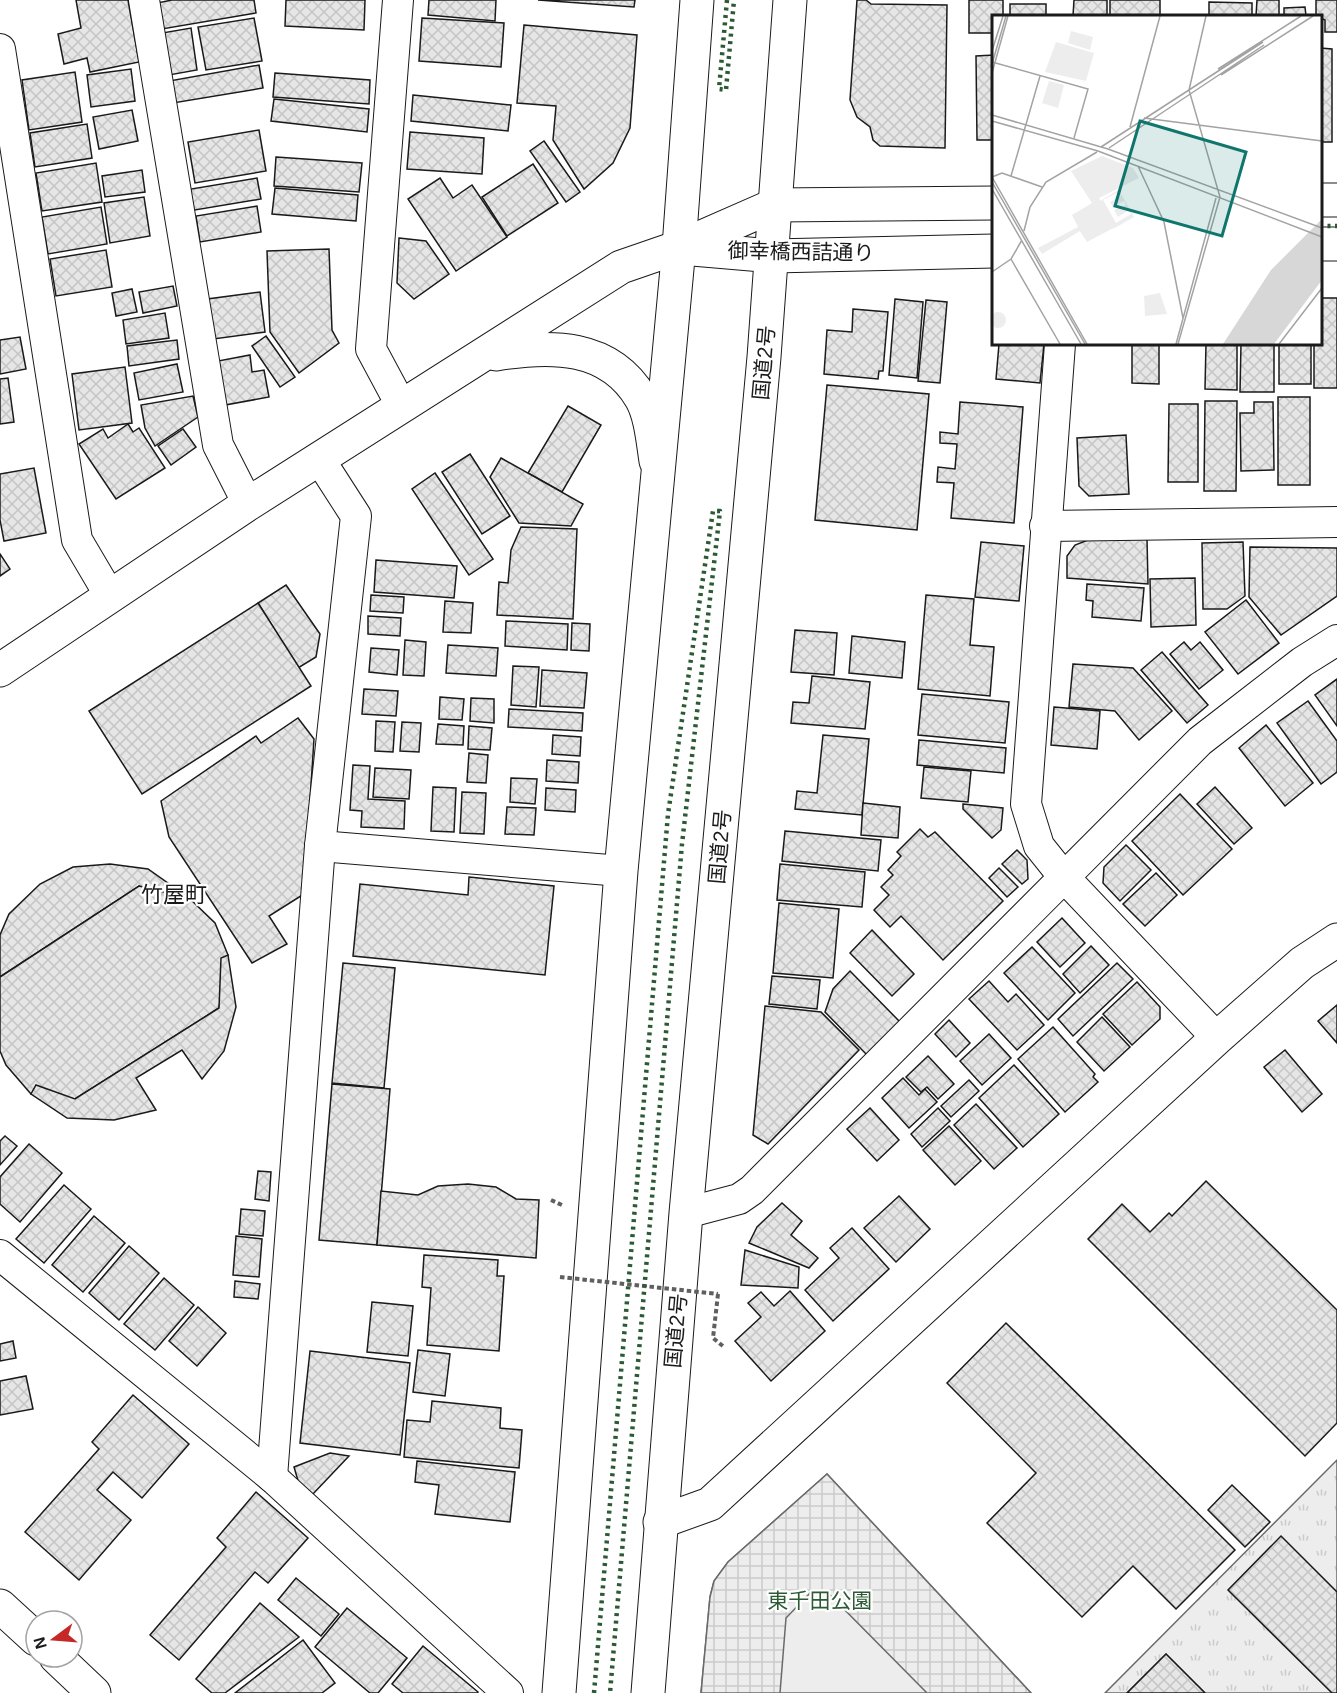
<svg xmlns="http://www.w3.org/2000/svg" width="1337" height="1693" font-family="Arial,'Noto Sans JP',sans-serif">
<defs>
<pattern id="grass-tufts" width="24" height="20" patternUnits="userSpaceOnUse" patternTransform="scale(1.5)"><rect width="24" height="20" fill="#ededed"/><path d="M3 7l-1-3M5 7V3M7 7l1-3M15 17l-1-3M17 17v-4M19 17l1-3" fill="none" stroke="#cbcbcb"/></pattern>
<pattern id="plaza-grid" width="8" height="8" patternUnits="userSpaceOnUse" patternTransform="scale(1.5)"><rect width="8" height="8" fill="#ededed"/><path d="M0 4h8M4 0v8" fill="none" stroke="#cbcbcb"/></pattern>
<pattern id="building-cross-hatch" width="8" height="8" patternUnits="userSpaceOnUse" patternTransform="scale(1.5)"><rect width="8" height="8" fill="#e6e6e6"/><path d="M0 0l8 8M0 8l8-8" fill="none" stroke="#c5c5c5"/></pattern>
</defs>
<rect width="100%" height="100%" fill="#fff"/>
<!-- grass -->
<polygon fill="url(#grass-tufts)" stroke="#6a6a6a" stroke-width="1.5" points="1337,1460 1337,1592 1281,1537 1332,1693 1205,1693 1166,1654 1127,1693 1105,1693"/>
<!-- built -->
<polygon fill="#ededed" stroke="#6a6a6a" stroke-width="1.5" points="827,1474 1031,1693 701,1693 710,1597 714,1581 728,1562"/>
<!-- plaza -->
<polygon fill="url(#plaza-grid)" stroke="#6a6a6a" stroke-width="1.5" points="827,1474 1031,1693 927,1693 828,1593 812,1591 786,1618 780,1693 701,1693 710,1597 714,1581 728,1562"/>
<!-- building -->
<g fill="url(#building-cross-hatch)" stroke="#1a1a1a" stroke-width="1.5">
<polygon points="76,0 128,0 139,62 90,72 87,58 64,64 58,34 81,28"/>
<polygon points="172,0 254,0 256,13 162,29 157,3"/>
<polygon points="286,0 365,0 364,30 285,26"/>
<polygon points="429,0 496,0 495,21 428,15"/>
<polygon points="538,0 635,0 634,7"/>
<polygon points="857,0 866,0 871,4 947,5 945,148 880,146 873,140 870,127 857,117 850,100"/>
<polygon points="969,0 1003,0 1003,16 994,16 994,33 969,33"/>
<polygon points="1074,0 1107,0 1107,16 1073,16"/>
<rect x="1110" y="0" width="50" height="16"/>
<polygon points="1257,0 1279,0 1279,16 1256,16"/>
<polygon points="1316,0 1337,0 1337,32 1325,32 1325,20 1316,16"/>
<polygon points="1209,2 1252,3 1252,16 1209,16"/>
<rect x="1010" y="4" width="36" height="12"/>
<polygon points="1305,7 1306,16 1284,16 1284,8"/>
<polygon points="254,18 262,61 206,70 198,27"/>
<polygon points="422,18 504,23 501,67 419,61"/>
<polygon points="524,25 637,35 630,128 613,163 584,189 553,140 556,106 517,103"/>
<polygon points="191,28 197,70 169,75 162,33"/>
<polygon points="1320,48 1332,49 1332,142 1320,142"/>
<polygon points="994,55 994,140 977,140 976,56"/>
<polygon points="259,65 263,88 173,103 169,81"/>
<polygon points="131,69 135,101 91,107 87,75"/>
<polygon points="75,72 82,122 29,130 22,80"/>
<polygon points="275,73 370,80 369,104 273,97"/>
<polygon points="413,95 511,105 508,131 411,121"/>
<polygon points="274,99 369,109 367,132 271,121"/>
<polygon points="132,110 138,141 99,149 93,117"/>
<polygon points="87,124 92,158 35,167 30,133"/>
<polygon points="259,130 266,171 195,183 188,142"/>
<polygon points="410,132 484,138 482,174 407,169"/>
<polygon points="544,141 580,192 566,202 530,151"/>
<polygon points="276,157 362,163 359,192 274,186"/>
<polygon points="96,163 102,202 42,211 36,173"/>
<polygon points="533,164 558,203 507,236 482,197"/>
<polygon points="142,170 145,192 105,197 102,176"/>
<polygon points="257,178 261,199 189,211 185,190"/>
<polygon points="440,178 453,198 472,185 507,237 456,271 408,199"/>
<polygon points="275,188 358,195 356,221 272,214"/>
<polygon points="144,197 150,236 110,243 104,203"/>
<polygon points="257,206 261,232 200,242 196,216"/>
<polygon points="101,207 107,244 48,254 42,217"/>
<polygon points="399,238 426,241 449,274 414,299 397,283"/>
<polygon points="329,249 332,330 339,343 299,373 270,332 267,251"/>
<polygon points="106,250 112,287 56,296 50,259"/>
<polygon points="173,286 177,306 143,313 139,292"/>
<polygon points="132,289 137,312 116,316 112,293"/>
<polygon points="260,292 265,332 206,340 200,300"/>
<polygon points="1320,298 1337,298 1337,388 1314,388 1314,344 1320,344"/>
<polygon points="895,299 923,302 917,378 889,375"/>
<polygon points="926,300 947,302 940,383 918,381"/>
<polygon points="853,309 888,312 883,371 879,371 878,379 824,374 827,330 852,332"/>
<polygon points="165,313 169,338 126,344 123,320"/>
<polygon points="266,336 295,377 280,387 252,346"/>
<polygon points="20,337 26,369 0,374 0,340"/>
<polygon points="177,340 179,359 129,366 127,346"/>
<polygon points="999,344 1044,344 1040,383 996,379"/>
<polygon points="1132,344 1159,344 1159,384 1132,383"/>
<polygon points="1206,344 1237,344 1237,390 1205,389"/>
<polygon points="1241,344 1274,344 1274,392 1240,392"/>
<rect x="1279" y="344" width="32" height="40"/>
<polygon points="250,355 252,372 264,370 269,397 225,405 218,361"/>
<polygon points="177,364 183,392 139,400 134,373"/>
<polygon points="125,367 132,423 79,430 72,374"/>
<polygon points="8,378 14,422 0,424 0,379"/>
<polygon points="827,385 929,394 917,530 815,520"/>
<polygon points="193,396 198,417 155,446 145,428 141,405"/>
<rect x="1278" y="397" width="32" height="88"/>
<polygon points="1205,401 1237,401 1236,491 1204,491"/>
<polygon points="960,402 1023,407 1014,523 951,518 954,483 937,482 938,467 955,469 957,444 940,443 940,432 958,434"/>
<polygon points="1254,402 1273,402 1274,470 1241,471 1240,413 1254,413"/>
<polygon points="1169,404 1198,404 1198,482 1168,482"/>
<polygon points="568,406 601,425 562,492 528,473"/>
<polygon points="128,424 133,432 139,428 165,468 116,499 79,444 103,429 108,438"/>
<polygon points="183,429 196,447 171,465 158,446"/>
<polygon points="1126,435 1129,494 1089,496 1079,486 1077,438"/>
<polygon points="470,454 510,516 482,534 442,472"/>
<polygon points="501,458 583,504 571,526 519,523 490,477"/>
<polygon points="34,468 46,533 4,541 0,520 0,474"/>
<polygon points="435,473 493,559 469,575 412,489"/>
<polygon points="521,527 577,529 573,619 497,615 499,582 508,583 511,550"/>
<polygon points="1147,539 1148,584 1067,578 1067,556 1075,545 1088,540"/>
<polygon points="981,542 1024,546 1019,601 975,597"/>
<polygon points="1243,542 1245,596 1227,609 1203,609 1202,543"/>
<polygon points="1250,547 1337,548 1337,596 1281,635 1249,597"/>
<polygon points="0,554 10,569 0,576"/>
<polygon points="376,560 457,566 454,598 374,592"/>
<polygon points="1195,578 1196,625 1151,627 1150,579"/>
<polygon points="1087,584 1144,588 1141,621 1092,617 1093,601 1086,600"/>
<polygon points="286,585 320,634 316,657 298,668 258,603"/>
<polygon points="371,595 404,597 403,613 370,611"/>
<polygon points="926,595 974,599 970,645 994,647 990,696 918,689"/>
<polygon points="1246,600 1279,643 1238,674 1205,632"/>
<polygon points="445,601 473,603 471,633 443,632"/>
<polygon points="258,603 311,686 142,794 89,711"/>
<polygon points="368,616 401,618 400,636 368,634"/>
<polygon points="506,621 568,624 567,650 505,646"/>
<polygon points="572,623 590,624 589,651 571,650"/>
<polygon points="795,630 837,633 834,675 791,672"/>
<polygon points="852,636 905,642 902,678 849,673"/>
<polygon points="405,640 426,642 424,676 403,675"/>
<polygon points="1184,642 1191,650 1200,642 1223,670 1199,689 1170,654"/>
<polygon points="448,645 498,648 496,676 446,673"/>
<polygon points="371,648 399,650 397,675 369,672"/>
<polygon points="1162,652 1208,705 1187,723 1141,670"/>
<polygon points="1073,664 1133,668 1172,711 1139,740 1115,711 1069,707"/>
<polygon points="513,666 539,667 536,707 511,705"/>
<polygon points="542,670 587,673 584,708 540,706"/>
<polygon points="812,676 870,682 865,729 791,723 793,702 809,703"/>
<polygon points="1337,679 1337,726 1315,695"/>
<polygon points="364,689 398,691 396,716 362,714"/>
<polygon points="922,694 1009,702 1005,743 918,735"/>
<polygon points="440,697 464,699 462,720 439,719"/>
<polygon points="471,698 494,699 494,723 470,721"/>
<polygon points="1308,701 1337,741 1337,772 1321,784 1277,723"/>
<polygon points="1054,707 1100,711 1097,749 1051,745"/>
<polygon points="509,709 583,713 582,731 508,727"/>
<polygon points="298,718 314,739 304,894 269,916 287,944 252,963 169,837 161,801 256,736 261,743"/>
<polygon points="376,721 395,722 393,752 375,751"/>
<polygon points="402,722 421,723 419,752 400,751"/>
<polygon points="438,724 464,726 463,745 436,744"/>
<polygon points="1266,725 1313,783 1285,806 1239,748"/>
<polygon points="469,726 492,728 490,750 468,749"/>
<polygon points="553,735 581,737 580,756 552,754"/>
<polygon points="823,735 869,739 862,815 795,809 797,791 817,793"/>
<polygon points="919,740 1006,748 1004,773 917,765"/>
<polygon points="469,753 488,755 486,783 467,782"/>
<polygon points="547,760 579,762 578,783 546,781"/>
<polygon points="353,765 370,766 368,799 405,801 404,829 361,827 362,811 350,810"/>
<polygon points="924,767 971,771 968,802 921,798"/>
<polygon points="375,768 411,770 409,799 373,797"/>
<polygon points="511,778 537,779 535,804 510,802"/>
<polygon points="433,787 456,788 454,832 431,831"/>
<polygon points="1215,787 1252,828 1234,844 1197,804"/>
<polygon points="546,788 576,790 575,812 545,810"/>
<polygon points="462,792 486,793 484,834 460,833"/>
<polygon points="1180,794 1232,849 1183,895 1132,841"/>
<polygon points="863,803 900,807 898,838 861,835"/>
<polygon points="963,804 1003,808 1001,830 992,838 963,809"/>
<polygon points="507,807 536,808 534,835 505,834"/>
<polygon points="920,829 928,837 935,832 1003,901 943,960 901,916 890,927 874,910 889,895 881,887 893,875 888,870 901,856 897,852"/>
<polygon points="785,831 881,840 878,871 782,861"/>
<polygon points="1126,845 1151,870 1120,901 1103,883 1104,867"/>
<polygon points="1017,850 1027,860 1028,879 1022,884 1002,864"/>
<polygon points="110,864 148,869 189,898 178,904 139,886 0,977 0,935 9,914 40,884 73,867"/>
<polygon points="780,864 865,872 862,907 777,900"/>
<polygon points="999,868 1018,887 1007,897 989,878"/>
<polygon points="1156,873 1177,895 1145,926 1123,904"/>
<polygon points="469,877 554,886 545,975 353,956 360,884 468,895"/>
<polygon points="139,886 189,898 215,923 228,955 219,1008 75,1099 31,1094 6,1065 0,1051 0,977"/>
<polygon points="779,903 839,909 833,978 773,973"/>
<polygon points="1062,918 1085,943 1060,967 1037,942"/>
<polygon points="872,930 914,974 892,996 850,953"/>
<polygon points="1091,946 1109,965 1080,993 1063,974"/>
<polygon points="1032,947 1075,993 1048,1020 1004,973"/>
<polygon points="228,955 236,1007 224,1051 202,1079 182,1050 136,1078 156,1110 114,1120 67,1118 31,1094 36,1085 75,1099 219,1008 221,958"/>
<polygon points="343,963 395,968 384,1088 332,1083"/>
<polygon points="1117,963 1133,979 1073,1036 1058,1019"/>
<polygon points="850,971 900,1022 867,1055 825,1012 833,989"/>
<polygon points="772,976 820,980 817,1009 769,1004"/>
<polygon points="989,981 1008,1002 1016,994 1044,1025 1017,1050 969,999"/>
<polygon points="1137,982 1160,1007 1160,1019 1132,1045 1103,1014"/>
<polygon points="1337,1005 1337,1043 1318,1021"/>
<polygon points="765,1006 821,1012 859,1050 768,1144 753,1135"/>
<polygon points="1102,1017 1130,1047 1104,1071 1077,1042"/>
<polygon points="949,1020 970,1043 956,1057 935,1034"/>
<polygon points="1053,1027 1095,1074 1093,1077 1098,1082 1065,1112 1018,1059"/>
<polygon points="989,1034 1011,1058 982,1085 960,1061"/>
<polygon points="1285,1050 1322,1094 1302,1112 1264,1067"/>
<polygon points="928,1056 954,1084 938,1099 927,1087 921,1092 906,1077"/>
<polygon points="1014,1065 1059,1114 1023,1147 979,1098"/>
<polygon points="903,1078 919,1095 925,1089 937,1102 909,1128 882,1098"/>
<polygon points="969,1080 979,1091 951,1117 941,1106"/>
<polygon points="332,1084 390,1089 377,1245 319,1240"/>
<polygon points="976,1104 1017,1148 994,1169 954,1125"/>
<polygon points="870,1108 899,1140 877,1161 847,1129"/>
<polygon points="938,1108 950,1121 922,1147 911,1134"/>
<polygon points="949,1126 981,1161 955,1185 923,1150"/>
<polygon points="5,1136 17,1146 0,1165 0,1141"/>
<polygon points="29,1144 62,1173 20,1222 0,1204 0,1177"/>
<polygon points="258,1171 271,1172 269,1201 255,1199"/>
<polygon points="1206,1181 1337,1310 1337,1423 1305,1456 1088,1239 1122,1204 1150,1232 1169,1213 1172,1216"/>
<polygon points="468,1184 496,1187 516,1199 539,1200 536,1258 377,1245 381,1191 418,1195 438,1186"/>
<polygon points="64,1185 91,1209 44,1263 16,1239"/>
<polygon points="899,1196 930,1229 896,1262 864,1228"/>
<polygon points="782,1203 802,1221 791,1235 818,1258 809,1268 749,1243 757,1227"/>
<polygon points="241,1209 265,1211 263,1236 239,1234"/>
<polygon points="94,1216 125,1243 83,1292 52,1265"/>
<polygon points="852,1228 889,1269 833,1321 805,1290 839,1258 830,1248"/>
<polygon points="236,1236 262,1239 259,1277 233,1275"/>
<polygon points="129,1246 159,1273 119,1320 89,1293"/>
<polygon points="745,1250 799,1267 798,1288 741,1285"/>
<polygon points="424,1255 498,1260 497,1276 504,1276 499,1351 427,1345 431,1288 422,1287"/>
<polygon points="164,1278 194,1305 155,1350 124,1324"/>
<polygon points="235,1281 260,1284 258,1299 234,1297"/>
<polygon points="790,1291 825,1331 771,1381 735,1341 761,1317 748,1303 761,1292 774,1306"/>
<polygon points="372,1302 413,1306 408,1356 367,1352"/>
<polygon points="198,1307 226,1333 197,1366 169,1341"/>
<polygon points="1006,1323 1235,1550 1176,1609 1133,1566 1082,1617 987,1523 1036,1473 947,1383"/>
<polygon points="13,1341 16,1358 0,1361 0,1344"/>
<polygon points="418,1350 450,1354 445,1396 413,1392"/>
<polygon points="310,1351 410,1363 400,1455 300,1443"/>
<polygon points="26,1376 33,1409 0,1415 0,1381"/>
<polygon points="133,1395 189,1444 142,1498 113,1472 97,1490 131,1520 79,1580 25,1532 99,1449 92,1442"/>
<polygon points="432,1401 501,1408 500,1428 522,1430 519,1468 404,1457 407,1420 430,1422"/>
<polygon points="330,1453 349,1456 312,1495 299,1484 294,1467"/>
<polygon points="417,1461 515,1472 510,1522 435,1514 439,1485 415,1482"/>
<polygon points="1232,1485 1270,1522 1245,1547 1208,1510"/>
<polygon points="256,1492 308,1538 268,1583 255,1572 179,1660 150,1635 226,1547 217,1538"/>
<polygon points="1281,1536 1337,1592 1337,1693 1332,1693 1228,1590"/>
<polygon points="296,1578 339,1614 321,1636 278,1600"/>
<polygon points="260,1603 299,1637 225,1693 212,1693 196,1679"/>
<polygon points="347,1608 407,1658 378,1693 370,1693 315,1647"/>
<polygon points="303,1640 335,1683 322,1693 235,1693"/>
<polygon points="423,1646 478,1692 477,1693 403,1693 392,1684"/>
<polygon points="1166,1654 1205,1693 1127,1693"/>
</g>
<g fill="none" stroke-linecap="round" stroke-linejoin="round">
<defs>
<g id="minor">
<polyline points="144,0 218,445 248,504"/>
<polyline points="398,0 371,349 401,405"/>
<polyline points="0,49 77,540 110,596"/>
<polyline points="1060,344 1026,804 1039,846 1063,876 1217,1038"/>
<polyline points="1045,526 1337,522"/>
<polyline points="320,846 621,871"/>
<polyline points="686,1213 739,1199 752,1190 1200,741 1302,662 1337,640"/>
<polyline points="0,1255 272,1477 508,1693"/>
<polyline points="272,1477 320,846 356,516 320,460"/>
</g>
<g id="tertiary">
<polyline points="1320,200 1337,200"/>
<polyline points="1320,244 1337,244"/>
<polyline points="681,248 773,256 994,251"/>
<path d="M496,354C550,345 609,344 641,398C651,415 653,442 656,461"/>
<polyline points="0,670 248,504 621,267 679,247 775,205 994,203"/>
<polyline points="660,1522 710,1504 1217,1038 1302,963 1337,940"/>
<polyline points="0,1606 36,1639"/>
<polyline points="56,1657 94,1693"/>
</g>
<g id="trunk">
<polyline points="559,1693 621,871 679,247 697,0"/>
<polyline points="648,1693 686,1213 764,357 790,0"/>
</g>
</defs>
<!-- minor casing -->
<use href="#minor" stroke="#1a1a1a" stroke-width="32"/>
<!-- tertiary casing -->
<use href="#tertiary" stroke="#1a1a1a" stroke-width="35"/>
<!-- trunk casing -->
<use href="#trunk" stroke="#1a1a1a" stroke-width="35"/>
<!-- path -->
<g stroke="#5f5f5f" stroke-width="4" stroke-dasharray="4.5 3" stroke-linecap="butt">
<polyline points="551,1200 564,1206"/>
<polyline points="718,1294 713,1338 724,1347"/>
</g>
<!-- minor -->
<use href="#minor" stroke="#fff" stroke-width="30"/>
<!-- tertiary -->
<use href="#tertiary" stroke="#fff" stroke-width="33"/>
<!-- trunk -->
<use href="#trunk" stroke="#fff" stroke-width="33"/>
<!-- path-bridge -->
<polyline stroke="#5f5f5f" stroke-width="4" stroke-dasharray="4.5 3" stroke-linecap="butt" points="560,1277 718,1294"/>
<!-- hedge -->
<g stroke="#2b5a34" stroke-width="4.5" stroke-dasharray="3 4.5" stroke-linecap="butt">
<polyline points="727,0 719,89 726,90 734,0"/>
<polyline points="1320,226 1337,226"/>
<polyline points="594,1693 668,814 713,511 720,511 682,844 610,1693"/>
</g>
</g>
<g text-anchor="middle" stroke-width="4.5" stroke-linejoin="round" paint-order="stroke">
<!-- street labels -->
<g font-size="21" fill="#1a1a1a" stroke="#fff">
<text transform="translate(801 252) rotate(1)" y="7">御幸橋西詰通り</text>
<text transform="translate(764 363) rotate(-85)" y="7">国道2号</text>
<text transform="translate(720 847) rotate(-85)" y="7">国道2号</text>
<text transform="translate(676 1331) rotate(-85)" y="7">国道2号</text>
</g>
<!-- park labels -->
<g font-size="21" fill="#2b5a34" stroke="#fff">
<text x="820" y="1608">東千田公園</text>
</g>
<!-- neighbourhood labels -->
<g font-size="22" fill="#1a1a1a" stroke="#fff">
<text x="174" y="902">竹屋町</text>
</g>
</g>
<!-- overview -->
<g transform="translate(992 15)">
<rect width="330" height="330" fill="#fff"/>
<path d="M127,175L142,202L121,214L108,186ZM127,177L129,181L118,187L121,192L132,186L134,190L122,195L126,202L137,195L139,199L124,208L111,185Z" fill="#ededed" fill-rule="evenodd"/>
<path d="M79,16L101,22L98,35L76,28ZM64,27L102,38L94,66L53,57ZM57,66L72,70L66,93L50,88ZM110,141L141,153L147,163L107,183L123,212L95,227L88,216L50,239L46,233L86,212L80,200L100,188L79,156ZM168,278L175,299L153,301L152,281ZM-2 305a8 8 0 1 1 16 0a8 8 0 1 1-16 0Z" fill="#ededed"/>
<path d="M330,204V265L282,329H231L279,255Z" fill="#d7d7d7"/>
<path fill="none" stroke="#a3a3a3" stroke-width="1.5" d="M0,36L11,1M0,47L96,74L82,123M0,49L14,1M226,54L309,1M0,58L16,1M229,60L321,1M0,100L116,134L330,213M152,103L330,126M0,106L106,136L330,222M138,112L168,1M109,132L271,27M117,133L272,30M146,151L172,207L191,303M19,161L48,61M0,162L10,158L50,172M0,162L95,329M0,167L93,329M0,174L89,329M32,216L38,192L54,167L105,137M19,244L68,329M0,257L19,244L30,225M184,329L224,183M186,329L228,182L197,75L214,1M287,329L330,273"/>
<path fill="#0f766e" fill-opacity="0.15" stroke="#0f766e" stroke-width="3" d="M148,106L254,137L230,221L123,191Z"/>
<rect width="330" height="330" fill="none" stroke="#1a1a1a" stroke-width="3"/>
</g>
<!-- north arrow -->
<g transform="translate(54 1639) rotate(254)"><circle r="28" fill="#ffffff" stroke="#a3a3a3" stroke-width="1.5"/>
<path d="M0-4.5L10 22L0 15L-10 22Z" fill="#c62828"/>
<text y="-9" font-size="16" font-weight="bold" text-anchor="middle" fill="#1a1a1a">N</text>
</g>
</svg>
